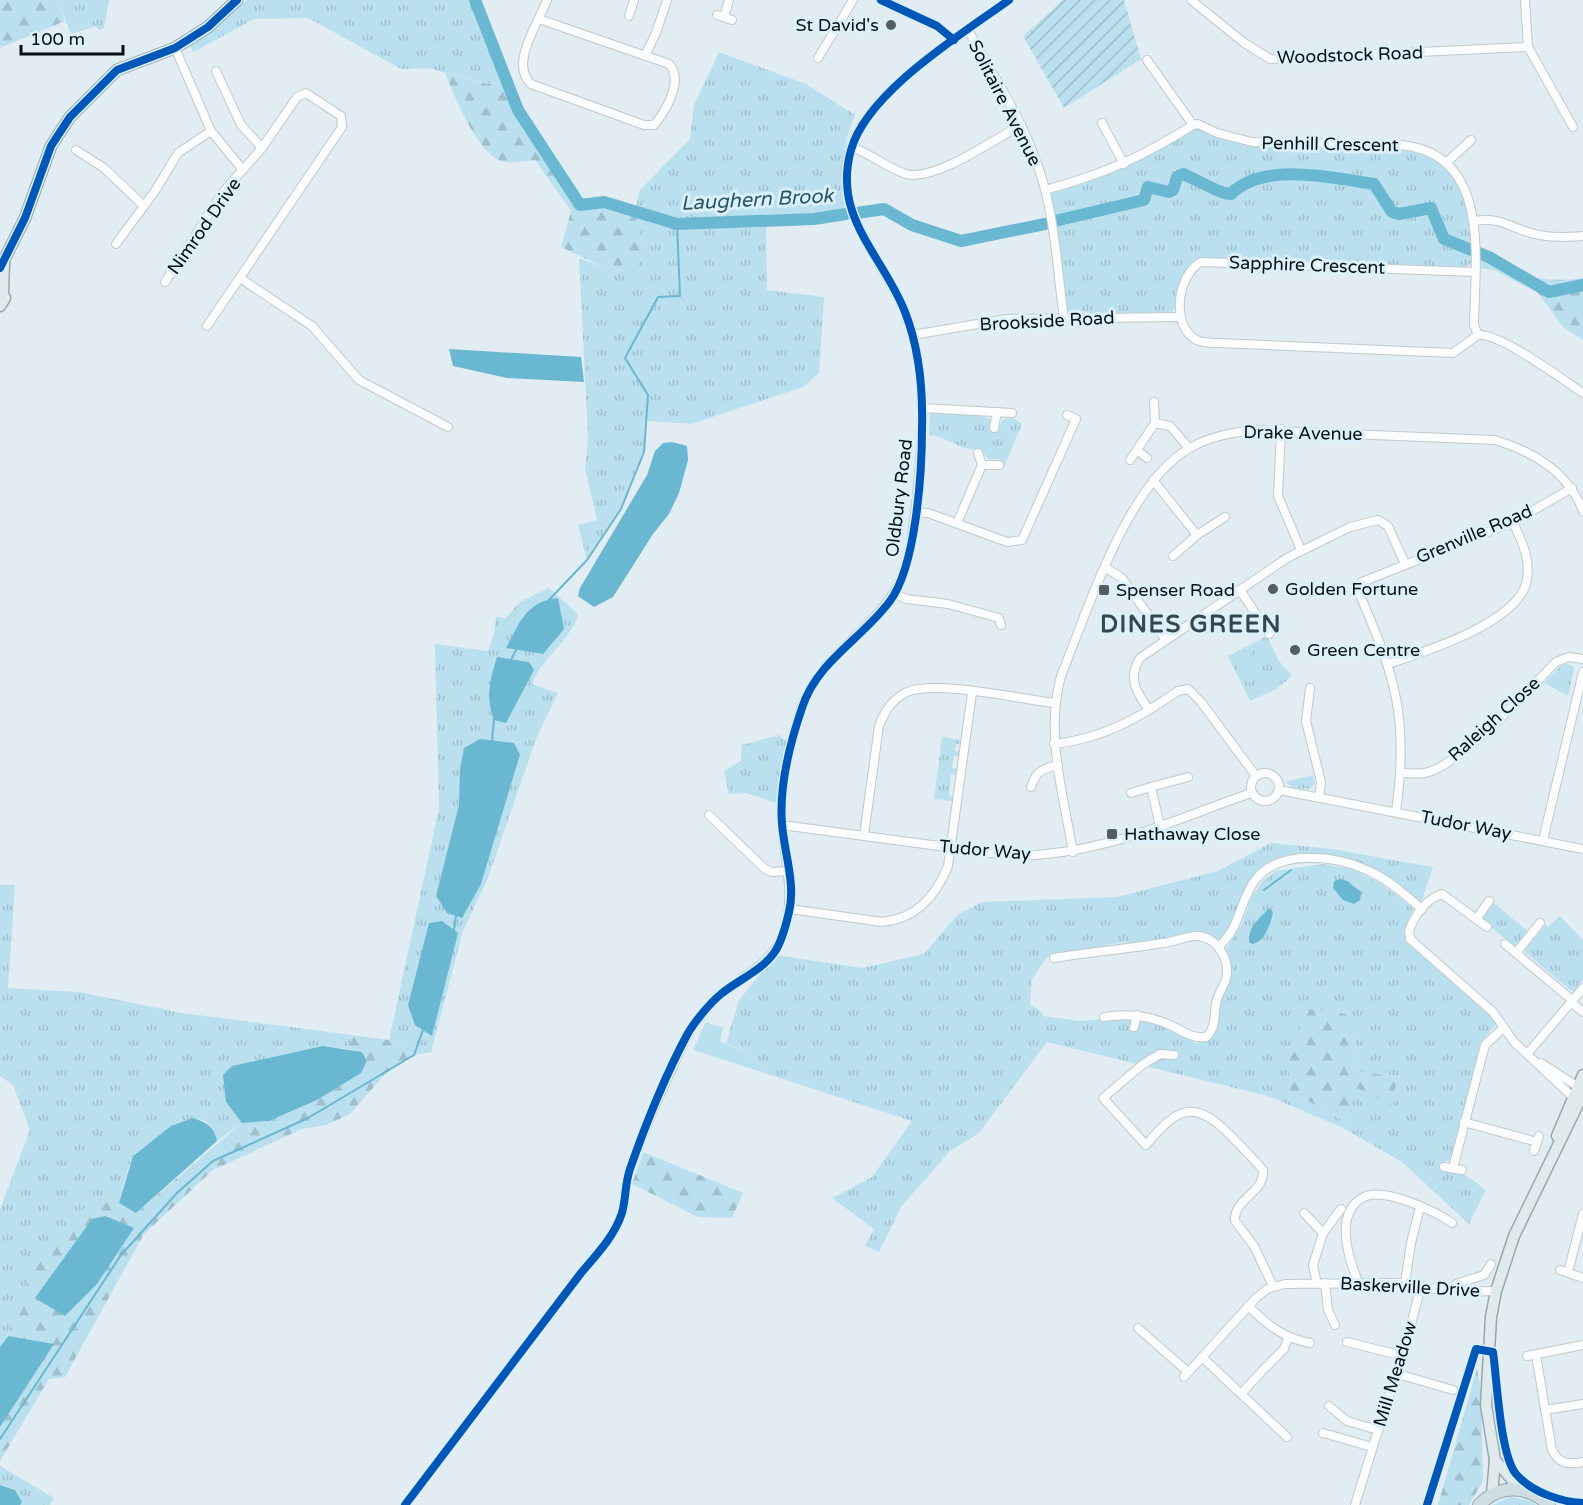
<svg xmlns="http://www.w3.org/2000/svg" width="1583" height="1505" font-family="'Varela Round',sans-serif">
<defs>
<pattern id="grass-tufts" width="24" height="20" patternUnits="userSpaceOnUse" patternTransform="scale(1.5)"><rect width="24" height="20" fill="#bae0ef"/><path d="M3 7l-1-3M5 7V3M7 7l1-3M15 17l-1-3M17 17v-4M19 17l1-3" fill="none" stroke="#9fbfcc"/></pattern>
<pattern id="forest-firs" width="22" height="20" patternUnits="userSpaceOnUse" patternTransform="scale(1.5)"><rect width="22" height="20" fill="#bae0ef"/><path d="M5 1l3.5 6h-7zM16 11l3.5 6h-7z" fill="#9fbfcc"/></pattern>
<pattern id="garden-furrows" width="10" height="10" patternUnits="userSpaceOnUse" patternTransform="scale(1.5)"><rect width="10" height="10" fill="#bae0ef"/><path d="M-1 1l2-2M0 10L10 0M9 11l2-2" fill="none" stroke="#9fbfcc"/></pattern>
</defs>
<rect width="100%" height="100%" fill="#e1edf2"/>
<!-- grass -->
<g fill="url(#grass-tufts)" fill-rule="evenodd">
<polygon points="58,0 109,0 104,28 99,30 96,26 71,34"/>
<polygon points="247,0 475,0 503,74 488,84 428,68 401,69 308,18 254,19 193,52 190,46"/>
<path d="M719,52L806,84L855,115C841,151 838,177 846,214L766,221L767,290L824,297L819,373L803,387L691,424L647,421L644,452L621,509L587,560L578,525L597,520L585,468L588,438L579,258L605,268L642,244L635,211L640,190L690,139L694,105Z"/>
<path d="M1196,126L1237,143L1253,146L1398,148L1427,155L1450,172L1458,185L1472,217V262L1465,268L1200,260C1168,277 1189,297 1172,312L1071,314L1066,308L1050,196L1055,191L1109,174L1145,158Z"/>
<path d="M939,412L980,415L990,419V430H998L1003,419L1013,418L1022,424L1004,467L1000,459H988L980,449C962,453 947,436 929,435L930,414Z"/>
<path d="M549,588L578,614C571,641 542,657 532,684L558,693L536,739L488,878L463,931L431,1052L414,1055L389,1040L439,808L435,644L488,651L494,633L496,616L505,619L520,602ZM497,657L529,662L533,670L506,723ZM514,743L520,756L481,884L436,896L460,805V769Z"/>
<polygon points="1267,636 1279,661 1292,676 1276,689 1250,701 1228,656"/>
<polygon points="1563,664 1572,665 1574,669 1568,696 1544,683"/>
<polygon points="779,735 787,742 776,803 746,793 729,794 724,771 741,761 742,745"/>
<polygon points="942,737 961,740 960,744 956,744 955,751 959,751 959,756 954,756 952,768 957,769 956,775 951,774 949,796 953,797 953,801 934,799"/>
<polygon points="1313,775 1315,784 1309,789 1294,788 1285,782"/>
<path d="M1271,843L1332,849L1433,867L1421,902L1377,873L1318,856L1262,868L1222,939C1214,940 1211,935 1204,935C1179,932 1149,948 1124,942L1047,957L1032,979L1030,1004L1042,1012L1043,1016L1080,1021L1128,1017L1132,1022L1141,1020L1166,1026L1195,1043L1208,1040L1214,1035L1225,951L1242,924L1251,898L1262,882L1276,871L1323,864L1352,869L1380,883L1412,907L1413,912L1403,933L1407,941L1497,1023L1481,1042L1451,1159L1442,1163L1441,1168L1463,1173L1486,1190L1469,1224L1402,1162L1343,1128L1268,1096L1047,1042L979,1133L950,1151L901,1207L879,1252L865,1246L874,1229L832,1198L872,1177L912,1121L743,1066L747,1054L726,1043L739,1000L776,955L862,968L924,954L957,915L982,902L1117,897L1218,871ZM1355,1030L1354,1066L1360,1072L1397,1076L1356,1087L1346,1122L1290,1091Z"/>
<path d="M0,885H15L8,988L79,992L182,1013L352,1035L349,1049L323,1046L226,1102L242,1123L217,1141C209,1100 170,1127 151,1142C145,1146 136,1151 133,1157C126,1171 123,1188 119,1203H91L0,1347V1209L30,1130L13,1085L0,1076Z"/>
<polygon points="1494,903 1529,932 1517,946 1514,946 1484,921 1484,916"/>
<polygon points="1560,916 1583,940 1583,980 1574,991 1570,990 1524,951 1546,924 1548,927"/>
<polygon points="0,1466 54,1498 50,1505 20,1505 21,1502 15,1490 0,1485"/>
<polygon points="1511,1497 1531,1501 1536,1505 1492,1505"/>
</g>
<!-- forest -->
<g fill="url(#forest-firs)">
<polygon points="0,0 58,0 65,21 0,48"/>
<path d="M445,73L488,84L503,74L518,110L580,204L604,202L635,211C640,236 649,251 632,273L605,268L561,247L571,211L535,160C525,161 512,164 502,161C478,155 454,95 445,73Z"/>
<path d="M1480,247C1506,276 1546,284 1583,278V340L1563,327L1538,293L1494,270L1481,268Z"/>
<polygon points="1310,1009 1346,1014 1355,1030 1354,1066 1360,1072 1397,1076 1393,1106 1357,1088 1346,1122 1290,1091 1288,1048"/>
<polygon points="352,1035 389,1040 414,1055 386,1073 350,1114 327,1125 302,1129 213,1170 144,1234 65,1377 49,1379 0,1461 0,1427 53,1345 8,1336 29,1279 68,1221 91,1203 119,1203 136,1213 242,1123 269,1121 317,1100 361,1073 367,1061 362,1052 349,1049"/>
<polygon points="643,1152 743,1193 732,1218 698,1217 632,1184"/>
<polygon points="1477,1369 1481,1390 1483,1481 1469,1505 1438,1505"/>
</g>
<!-- garden -->
<polygon fill="url(#garden-furrows)" points="1063,0 1124,0 1141,59 1064,108 1023,36"/>
<!-- pitch -->
<g fill="#bae0ef">
<polygon points="1250,649 1263,676 1248,683 1234,658"/>
<polygon points="706,1022 723,1028 720,1041 747,1054 743,1066 693,1050"/>
</g>
<!-- water -->
<g fill="#69b7d0">
<polygon points="449,349 581,357 584,382 507,378 453,366"/>
<polygon points="672,442 687,446 688,460 679,493 669,514 653,534 613,597 594,607 578,596 580,588 647,475 655,451 663,443"/>
<path d="M558,598L564,629L543,654L506,648C520,622 527,601 558,598Z"/>
<path d="M497,657L529,662L534,670L506,723L494,720C485,698 490,679 497,657Z"/>
<polygon points="480,739 514,743 520,755 481,884 462,918 447,913 436,896 459,805 460,769 464,748"/>
<polygon points="1340,879 1347,881 1361,892 1360,900 1354,904 1343,900 1333,888 1334,881"/>
<path d="M1269,908L1273,912C1271,923 1265,942 1252,944L1249,942C1249,924 1259,920 1269,908Z"/>
<polygon points="442,921 458,933 432,1036 415,1025 408,1005 429,923"/>
<polygon points="323,1046 362,1052 367,1061 361,1073 317,1100 269,1121 242,1123 226,1102 223,1075 232,1066"/>
<path d="M193,1118C207,1123 214,1126 217,1141L136,1213L119,1203L133,1156L171,1126Z"/>
<polygon points="105,1216 134,1228 97,1284 65,1316 35,1298 92,1219"/>
<polygon points="8,1336 54,1344 0,1427 0,1347"/>
<polygon points="0,1485 15,1490 22,1502 20,1505 0,1505"/>
</g>
<g fill="none" stroke-linecap="round" stroke-linejoin="round">
<!-- stream -->
<g stroke="#69b7d0" stroke-width="2">
<polyline points="548,601 587,560 621,509 644,452 648,395 625,358 658,297 680,296 677,224"/>
<polyline points="510,662 517,648"/>
<polyline points="492,742 494,718"/>
<polyline points="1264,890 1291,870"/>
<polyline points="454,930 456,915"/>
<polyline points="0,1439 121,1255 177,1193 213,1161 308,1118 414,1055 424,1027"/>
</g>
<!-- river -->
<g stroke="#69b7d0" stroke-width="12">
<polyline points="475,0 518,110 580,205 604,202 677,224 814,219 846,214"/>
<polyline points="857,213 884,209 912,225 961,241 1045,224"/>
<path d="M1055,221L1144,200L1148,187L1169,192L1173,190L1177,177L1183,174C1194,178 1222,195 1231,194C1263,161 1333,178 1374,184L1392,212L1399,214L1431,208L1444,239L1489,257L1549,292L1583,285"/>
</g>
<defs>
<g id="minor">
<polyline points="881,0 937,26 954,40"/>
<polyline points="1191,0 1243,42 1270,59 1528,47"/>
<polyline points="1525,0 1528,47 1573,127"/>
<polyline points="717,15 732,20"/>
<polyline points="629,16 634,0"/>
<polyline points="724,17 729,0"/>
<path d="M539,19L669,64C684,80 666,111 654,125H644L531,84C509,64 539,22 547,0"/>
<path d="M968,30C993,75 1023,120 1039,169C1055,216 1057,269 1064,318"/>
<polyline points="175,48 211,131 243,170"/>
<polyline points="645,56 656,33 667,0"/>
<polyline points="818,58 853,0"/>
<path d="M1147,60L1193,125L1198,124L1217,133L1252,142L1400,145C1492,153 1475,260 1474,325L1478,335L1453,353L1219,343C1210,343 1199,343 1192,337C1171,319 1179,274 1201,262L1475,272"/>
<polyline points="216,71 241,125 262,148"/>
<polyline points="1102,123 1124,164"/>
<path d="M852,147C871,154 887,168 906,174C934,182 995,139 1021,125"/>
<polyline points="76,150 104,168 144,206"/>
<polyline points="1446,163 1471,140"/>
<path d="M1045,190C1104,174 1142,157 1193,125"/>
<path d="M1475,221C1500,216 1512,229 1535,234C1550,238 1567,237 1583,236"/>
<polyline points="116,244 155,191 178,153 211,131"/>
<polyline points="240,278 312,326 359,380 448,427"/>
<polyline points="165,282 224,191 262,148 297,97 306,93 341,116 342,127 207,326"/>
<polyline points="913,335 1007,319 1181,317"/>
<path d="M1478,335C1499,332 1563,380 1583,393"/>
<polyline points="1154,402 1155,423"/>
<polyline points="922,408 1012,413"/>
<polyline points="994,428 997,412"/>
<polyline points="1281,429 1278,496 1301,550"/>
<polyline points="1137,450 1147,458"/>
<polyline points="1130,460 1155,423 1170,426 1189,448"/>
<polyline points="982,465 999,465"/>
<polyline points="1153,480 1197,535 1173,556"/>
<polyline points="915,512 928,513 1007,542 1022,540 1076,419 1067,415"/>
<polyline points="957,523 982,465 978,453"/>
<polyline points="1197,535 1225,517"/>
<polyline points="1106,568 1122,578 1165,639"/>
<polyline points="1240,590 1269,634"/>
<polyline points="895,594 907,599 948,604 999,618 1001,625"/>
<path d="M1388,664C1424,652 1514,624 1526,584C1532,561 1522,542 1513,522"/>
<polyline points="1310,688 1306,721 1321,782 1319,798"/>
<path d="M1149,710C1137,693 1127,679 1140,658L1287,558L1350,527L1378,520L1388,526L1405,564"/>
<path d="M1054,744C1102,739 1139,718 1178,691L1188,689L1201,702L1256,776"/>
<path d="M1401,773C1409,773 1418,774 1425,773C1460,766 1529,689 1556,662L1569,657L1583,659"/>
<circle cx="1265" cy="787" r="14"/>
<path d="M1031,787C1036,771 1042,769 1058,765"/>
<polyline points="1151,787 1188,777"/>
<polyline points="1279,790 1583,849"/>
<polyline points="1131,793 1151,787 1160,826"/>
<path d="M1396,812C1409,719 1396,678 1359,593L1362,582L1513,522L1572,488"/>
<polyline points="709,815 765,869 772,872 788,871"/>
<path d="M782,825L1014,856C1103,855 1170,821 1251,793"/>
<path d="M864,835L879,726C885,711 892,699 907,692C935,680 1021,699 1054,703"/>
<polyline points="1543,840 1583,672"/>
<path d="M1073,852C1063,794 1045,734 1061,676C1088,610 1127,483 1190,448C1209,437 1230,433 1251,430L1495,440C1534,452 1568,472 1583,511"/>
<path d="M790,909L882,922C916,919 936,896 948,866L972,693"/>
<polyline points="1477,918 1489,901"/>
<path d="M1487,927L1442,894C1426,899 1414,916 1409,931L1410,939L1493,1012L1514,1042L1576,1100"/>
<polyline points="1505,944 1572,1000"/>
<path d="M1219,946C1241,928 1239,900 1256,879C1281,848 1338,856 1369,871C1389,880 1406,896 1422,909"/>
<polyline points="1516,953 1540,923"/>
<path d="M1054,958C1090,952 1127,949 1163,943C1175,942 1186,935 1199,936C1219,939 1232,963 1225,982C1222,989 1218,995 1216,1003C1214,1016 1216,1028 1206,1037C1192,1039 1183,1031 1170,1025C1148,1015 1127,1013 1104,1017"/>
<polyline points="1571,1002 1583,1012"/>
<polyline points="1134,1027 1137,1015"/>
<polyline points="1528,1053 1583,988"/>
<path d="M1174,1055L1160,1054L1142,1065L1103,1098L1146,1145C1176,1109 1193,1098 1228,1133C1240,1145 1252,1157 1263,1170C1265,1193 1233,1199 1235,1221L1254,1246L1273,1286"/>
<polyline points="1541,1063 1583,1090"/>
<polyline points="1464,1122 1537,1142"/>
<polyline points="1534,1151 1539,1136"/>
<polyline points="1444,1167 1462,1170"/>
<polyline points="1453,1168 1485,1045 1503,1028"/>
<path d="M628,1175C641,1136 658,1098 675,1062C681,1050 685,1036 694,1025C702,1015 711,1003 721,994C744,975 771,965 783,934C798,893 782,855 781,813C781,785 793,732 802,706C823,648 889,625 906,565C912,546 913,525 916,505C922,449 927,390 913,335C896,266 813,205 860,128C889,79 963,34 1009,0"/>
<polyline points="1304,1213 1323,1233 1313,1265 1317,1284"/>
<polyline points="1323,1233 1341,1209"/>
<polyline points="1560,1270 1583,1278"/>
<polyline points="1568,1272 1583,1214"/>
<polyline points="1325,1283 1328,1310 1335,1325"/>
<polyline points="1405,1283 1411,1243 1420,1207"/>
<path d="M1359,1284C1349,1260 1333,1213 1364,1197C1384,1187 1435,1211 1452,1223"/>
<polyline points="1451,1292 1456,1284 1484,1275 1491,1264"/>
<path d="M1248,1306C1268,1325 1283,1338 1310,1343"/>
<polyline points="1138,1328 1188,1372"/>
<polyline points="1347,1342 1403,1356"/>
<path d="M1536,1355L1552,1450C1559,1464 1569,1465 1583,1462"/>
<polyline points="1527,1356 1583,1345"/>
<polyline points="1202,1357 1287,1437"/>
<polyline points="1262,1371 1284,1349 1288,1338"/>
<polyline points="1398,1374 1453,1390"/>
<polyline points="1184,1377 1256,1298 1267,1289 1285,1284 1405,1283 1451,1292 1496,1291"/>
<polyline points="1241,1394 1261,1372"/>
<polyline points="1329,1406 1347,1421 1378,1430"/>
<polyline points="1545,1410 1583,1404"/>
<polyline points="1323,1433 1372,1447"/>
<polyline points="1355,1505 1389,1395 1398,1374 1421,1286"/>
</g>
<g id="major">
<polyline points="0,268 25,218 51,146 70,117 117,70 175,48 208,27 237,0"/>
<polyline points="0,288 5,298 0,306"/>
<polyline points="3,291 4,263"/>
<polyline points="1557,1136 1583,1075"/>
<polyline points="1495,1460 1520,1489"/>
<polyline points="1492,1494 1495,1460 1486,1405 1491,1317 1496,1291 1514,1236 1583,1094"/>
</g>
<path id="highway" d="M1479,1505C1500,1484 1528,1485 1549,1505"/>
</defs>
<!-- minor casing -->
<use href="#minor" stroke="#c0c9cc" stroke-width="10"/>
<!-- major casing -->
<use href="#major" stroke="#95a8af" stroke-width="13"/>
<!-- highway casing -->
<use href="#highway" stroke="#95a8af" stroke-width="14"/>
<!-- minor -->
<use href="#minor" stroke="#fafcfd" stroke-width="8"/>
<!-- major -->
<use href="#major" stroke="#e0eaed" stroke-width="10"/>
<!-- highway -->
<use href="#highway" stroke="#cedde2" stroke-width="12"/>
<defs>
<g id="cycleway">
<polyline points="881,0 937,26 954,40"/>
<polyline points="0,268 25,218 51,146 70,117 117,70 175,48 208,27 237,0"/>
<path d="M405,1505L581,1273C597,1254 614,1237 622,1213C626,1198 625,1183 630,1169C646,1123 665,1076 688,1033C696,1020 710,1003 721,994C738,980 761,971 774,953C782,942 786,925 789,912C796,884 784,852 782,824C779,787 790,743 802,708C817,661 862,639 890,601C916,566 922,473 922,428C923,390 919,348 905,312C883,255 832,218 851,150C867,92 962,34 1009,0"/>
<path d="M1427,1505L1476,1349L1493,1352C1497,1379 1500,1455 1516,1474C1531,1492 1561,1502 1583,1503"/>
</g>
</defs>
<!-- cycleway casing -->
<use href="#cycleway" stroke="#dbf0f8" stroke-width="11"/>
<!-- cycleway -->
<use href="#cycleway" stroke="#0057b8" stroke-width="8"/>
</g>
<!-- markers -->
<g fill="#555d61" stroke="#dbf0f8" stroke-width="2">
<circle cx="891" cy="25" r="6"/>
<circle cx="1273" cy="589" r="6"/>
<rect x="1098" y="584" width="12" height="12" rx="3"/>
<circle cx="1295" cy="650" r="6"/>
<rect x="1106" y="828" width="12" height="12" rx="3"/>
</g>
<g text-anchor="middle" stroke-width="6" stroke-linejoin="round" paint-order="stroke">
<!-- poi labels -->
<g font-size="18" fill="#091013" stroke="#dbf0f8" text-anchor="start">
<text x="879" y="31" text-anchor="end">St David's</text>
<text x="1285" y="595">Golden Fortune</text>
<text x="1116" y="596">Spenser Road</text>
<text x="1307" y="656">Green Centre</text>
<text x="1124" y="840">Hathaway Close</text>
</g>
<!-- street labels -->
<g font-size="18" fill="#091013" stroke="#dbf0f8">
<text transform="translate(1350 55) rotate(-2)" y="6">Woodstock Road</text>
<text transform="translate(1005 103) rotate(63)" y="6">Solitaire Avenue</text>
<text transform="translate(1330 144) rotate(1)" y="6">Penhill Crescent</text>
<text transform="translate(204 226) rotate(-55)" y="6">Nimrod Drive</text>
<text transform="translate(1307 265) rotate(2)" y="6">Sapphire Crescent</text>
<text transform="translate(1047 321) rotate(-3)" y="6">Brookside Road</text>
<text transform="translate(1303 433) rotate(1)" y="6">Drake Avenue</text>
<text transform="translate(899 498) rotate(-83)" y="6">Oldbury Road</text>
<text transform="translate(1474 534) rotate(-23)" y="6">Grenville Road</text>
<text transform="translate(1494 719) rotate(-42)" y="6">Raleigh Close</text>
<text transform="translate(1466 825) rotate(11)" y="6">Tudor Way</text>
<text transform="translate(985 850) rotate(5)" y="6">Tudor Way</text>
<text transform="translate(1410 1287) rotate(3)" y="6">Baskerville Drive</text>
<text transform="translate(1395 1374) rotate(-73)" y="6">Mill Meadow</text>
</g>
<!-- water labels -->
<g font-size="20" font-style="italic" fill="#285463" stroke="#dbf0f8">
<text transform="translate(757 199) rotate(-3)" y="7">Laughern Brook</text>
</g>
<!-- district labels -->
<g font-size="24" font-weight="bold" letter-spacing="1.5" fill="#35464c" stroke="#dbf0f8">
<text x="1191" y="632">DINES GREEN</text>
</g>
</g>
<!-- scale -->
<path d="M21 45v9h102v-9" fill="none" stroke="#091013" stroke-width="3"/>
<text x="30" y="45" font-size="18" fill="#091013" stroke="#dbf0f8" stroke-width="4.5" paint-order="stroke">100 m</text>
</svg>
